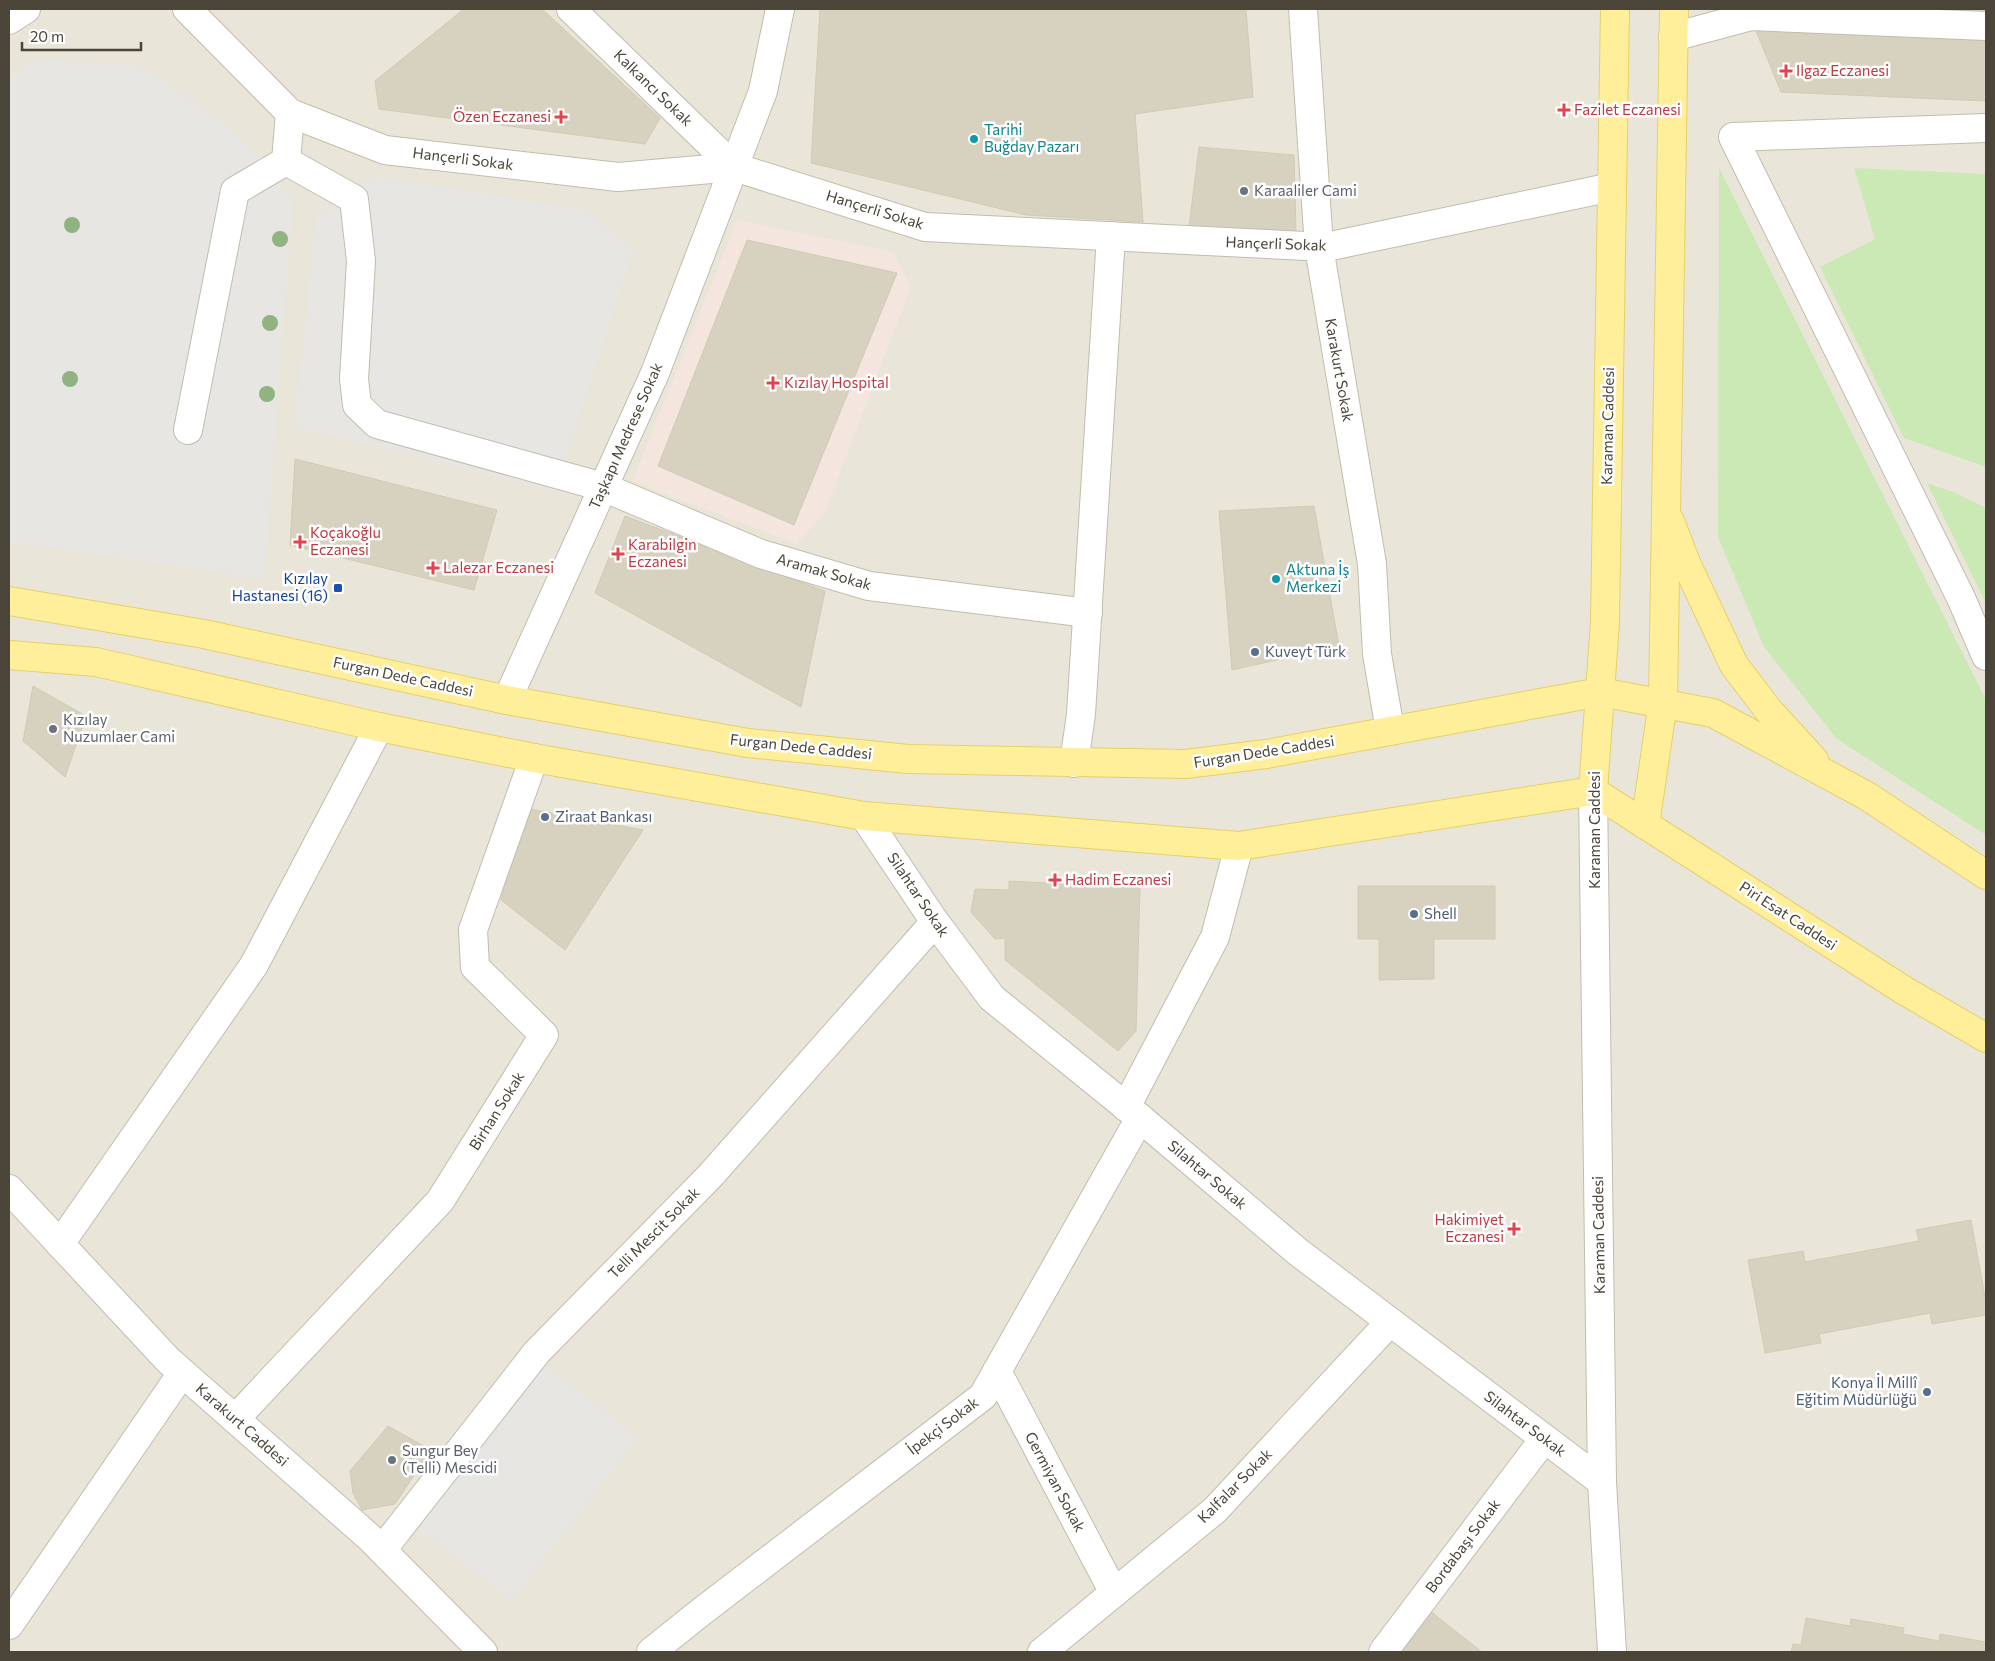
<svg xmlns="http://www.w3.org/2000/svg" width="1995" height="1661" font-family="Commissioner,sans-serif">
<rect width="100%" height="100%" fill="#f5f4eb"/>
<!-- residential -->
<rect fill="#e9e6d9" x="9" y="9" width="1977" height="1643"/>
<!-- medical -->
<polygon fill="#f5e5df" points="737,220 893,252 911,286 824,514 796,544 633,481"/>
<!-- green -->
<g fill="#cae9b4">
<polygon points="1719,168 1986,700 1986,835 1837,739 1764,647 1718,537"/>
<polygon points="1854,168 1986,174 1986,467 1904,438 1820,267 1875,239"/>
<polygon points="1927,483 1953,492 1986,508 1986,603"/>
</g>
<!-- parking -->
<g fill="#e7e6e2">
<polygon points="34,59 143,66 238,134 293,199 264,579 9,542 9,78"/>
<polygon points="375,176 585,210 633,249 555,492 294,427 317,215"/>
<polygon points="543,1363 639,1438 511,1601 415,1526"/>
</g>
<!-- building -->
<g fill="#d7d1c0" stroke="#d2cab3">
<polygon points="464,9 542,9 660,118 645,144 379,109 375,81"/>
<polygon points="820,9 1246,9 1253,97 1135,114 1143,222 1026,215 811,163"/>
<polygon points="1747,9 1986,9 1986,101 1781,92"/>
<polygon points="1199,147 1294,155 1296,234 1189,227"/>
<polygon points="747,240 897,273 794,525 658,466"/>
<polygon points="295,459 497,510 474,590 290,545"/>
<polygon points="1314,506 1339,646 1232,670 1219,511"/>
<polygon points="625,516 825,591 801,707 595,593"/>
<polygon points="33,686 86,716 65,777 23,741"/>
<polygon points="525,808 643,830 565,950 501,900"/>
<polygon points="1009,881 1140,888 1136,1031 1118,1051 1005,960 1005,938 995,939 971,912 975,889 1009,890"/>
<polygon points="1358,886 1495,886 1495,939 1434,939 1434,979 1379,980 1379,939 1358,939"/>
<polygon points="1971,1220 1986,1302 1986,1315 1932,1324 1930,1313 1819,1334 1821,1343 1765,1353 1748,1260 1803,1251 1805,1262 1919,1241 1916,1230"/>
<polygon points="388,1426 431,1450 395,1504 362,1510 353,1493 350,1471"/>
<polygon points="1430,1611 1482,1652 1396,1652"/>
<polygon points="1806,1618 1850,1626 1851,1619 1904,1628 1903,1634 1939,1641 1940,1634 1986,1642 1986,1652 1791,1652 1793,1644 1801,1645"/>
</g>
<g fill="none" stroke-linecap="round" stroke-linejoin="round">
<defs>
<g id="minor">
<polyline points="187,9 290,113 385,150 618,177 734,167 925,227 1326,247 1612,187"/>
<polyline points="571,9 734,167"/>
<polyline points="1303,9 1319,247 1372,564 1377,654 1390,730"/>
<polyline points="9,20 26,9"/>
<polyline points="1673,37 1751,16 1986,26"/>
<polyline points="1986,128 1733,137 1961,598 1986,656"/>
<polyline points="286,161 354,199 361,261 354,379 357,405 377,424 603,487 761,554 869,586 1088,613"/>
<polyline points="188,430 235,191 286,161 290,113"/>
<polyline points="507,700 655,373 763,91 780,9"/>
<polyline points="1074,763 1081,714 1111,236"/>
<polyline points="1593,791 1602,1482 1612,1652"/>
<polyline points="864,816 935,922 992,998 1140,1118 1298,1252 1602,1482"/>
<polyline points="1126,1107 1215,937 1239,846"/>
<polyline points="9,1189 168,1360 369,1537 483,1652"/>
<polyline points="60,1244 254,965 379,727"/>
<polyline points="997,1371 1114,1593"/>
<polyline points="235,1419 440,1201 544,1035 475,967 473,930 534,758"/>
<polyline points="382,1550 537,1352 710,1176 935,922"/>
<polyline points="9,1625 182,1373"/>
<polyline points="651,1652 701,1612 983,1396 1140,1118"/>
<polyline points="1042,1652 1215,1510 1390,1322"/>
<polyline points="1383,1652 1544,1439"/>
</g>
<g id="major">
<polyline points="1670,521 1686,563 1734,665 1769,711 1814,760"/>
<polyline points="9,601 204,634 507,700 748,743 908,759 1186,764 1266,754 1600,692 1713,713 1867,796 1986,875"/>
<polyline points="9,655 96,662 379,727 534,758 864,816 1239,846 1593,791"/>
<polyline points="1593,791 1605,622 1615,9"/>
<polyline points="1593,791 1905,991 1986,1038"/>
<polyline points="1645,825 1663,702 1674,9"/>
</g>
</defs>
<!-- minor casing -->
<use href="#minor" stroke="#c1bdad" stroke-width="30"/>
<!-- major casing -->
<use href="#major" stroke="#e5d069" stroke-width="30"/>
<!-- minor -->
<use href="#minor" stroke="#fff" stroke-width="28"/>
<!-- major -->
<use href="#major" stroke="#ffef9b" stroke-width="28"/>
</g>
<!-- trees -->
<g fill="#90b381">
<circle cx="72" cy="225" r="8"/>
<circle cx="280" cy="239" r="8"/>
<circle cx="270" cy="323" r="8"/>
<circle cx="70" cy="379" r="8"/>
<circle cx="267" cy="394" r="8"/>
</g>
<!-- markers -->
<g fill="#e0444e" stroke="#fff" stroke-width="2">
<path d="M1783.5 63.5h5v5h5v5h-5v5h-5v-5h-5v-5h5z"/>
<path d="M1561.5 102.5h5v5h5v5h-5v5h-5v-5h-5v-5h5z"/>
<path d="M558.5 109.5h5v5h5v5h-5v5h-5v-5h-5v-5h5z"/>
<path d="M770.5 375.5h5v5h5v5h-5v5h-5v-5h-5v-5h5z"/>
<path d="M297.5 534.5h5v5h5v5h-5v5h-5v-5h-5v-5h5z"/>
<path d="M615.5 546.5h5v5h5v5h-5v5h-5v-5h-5v-5h5z"/>
<path d="M430.5 560.5h5v5h5v5h-5v5h-5v-5h-5v-5h5z"/>
<path d="M1052.5 872.5h5v5h5v5h-5v5h-5v-5h-5v-5h5z"/>
<path d="M1511.5 1221.5h5v5h5v5h-5v5h-5v-5h-5v-5h5z"/>
</g>
<g fill="#0f9aa8" stroke="#fff" stroke-width="2">
<circle cx="974" cy="139" r="5"/>
<circle cx="1276" cy="579" r="5"/>
</g>
<g fill="#6b7280" stroke="#fff" stroke-width="2">
<circle cx="1244" cy="191" r="5"/>
<circle cx="53" cy="729" r="5"/>
<circle cx="392" cy="1460" r="5"/>
</g>
<rect fill="#1a4fb4" stroke="#fff" stroke-width="2" x="333" y="583" width="10" height="10" rx="2.5"/>
<g fill="#5c6f8a" stroke="#fff" stroke-width="2">
<circle cx="1255" cy="652" r="5"/>
<circle cx="545" cy="817" r="5"/>
<circle cx="1414" cy="914" r="5"/>
<circle cx="1927" cy="1392" r="5"/>
</g>
<g text-anchor="middle" stroke-width="5" stroke-linejoin="round" paint-order="stroke">
<!-- health labels -->
<g font-size="15" fill="#be3a42" stroke="#fff" text-anchor="start">
<text x="1796" y="76">Ilgaz Eczanesi</text>
<text x="1574" y="115">Fazilet Eczanesi</text>
<text x="551" y="122" text-anchor="end">Özen Eczanesi</text>
<text x="784" y="388">Kızılay Hospital</text>
<text x="310" y="538">Koçakoğlu<tspan x="310" dy="17">Eczanesi</tspan></text>
<text x="628" y="550">Karabilgin<tspan x="628" dy="17">Eczanesi</tspan></text>
<text x="443" y="573">Lalezar Eczanesi</text>
<text x="1065" y="885">Hadim Eczanesi</text>
<text x="1504" y="1225" text-anchor="end">Hakimiyet<tspan x="1504" dy="17">Eczanesi</tspan></text>
</g>
<!-- street labels -->
<g font-size="15" fill="#4a4538" stroke="#fff">
<text transform="translate(653 88) rotate(44)" y="5">Kalkancı Sokak</text>
<text transform="translate(463 159) rotate(7)" y="5">Hançerli Sokak</text>
<text transform="translate(875 210) rotate(17)" y="5">Hançerli Sokak</text>
<text transform="translate(1276 244) rotate(2)" y="5">Hançerli Sokak</text>
<text transform="translate(1339 370) rotate(80)" y="5">Karakurt Sokak</text>
<text transform="translate(1608 426) rotate(-89)" y="5">Karaman Caddesi</text>
<text transform="translate(626 436) rotate(-66)" y="5">Taşkapı Medrese Sokak</text>
<text transform="translate(824 572) rotate(16)" y="5">Aramak Sokak</text>
<text transform="translate(403 677) rotate(12)" y="5">Furgan Dede Caddesi</text>
<text transform="translate(801 747) rotate(6)" y="5">Furgan Dede Caddesi</text>
<text transform="translate(1264 752) rotate(-9)" y="5">Furgan Dede Caddesi</text>
<text transform="translate(1595 830) rotate(-90)" y="5">Karaman Caddesi</text>
<text transform="translate(918 895) rotate(56)" y="5">Silahtar Sokak</text>
<text transform="translate(1788 916) rotate(33)" y="5">Piri Esat Caddesi</text>
<text transform="translate(497 1111) rotate(-58)" y="5">Birhan Sokak</text>
<text transform="translate(1207 1175) rotate(40)" y="5">Silahtar Sokak</text>
<text transform="translate(654 1233) rotate(-45)" y="5">Telli Mescit Sokak</text>
<text transform="translate(1599 1235) rotate(-91)" y="5">Karaman Caddesi</text>
<text transform="translate(1525 1424) rotate(37)" y="5">Silahtar Sokak</text>
<text transform="translate(242 1425) rotate(41)" y="5">Karakurt Caddesi</text>
<text transform="translate(943 1426) rotate(-37)" y="5">İpekçi Sokak</text>
<text transform="translate(1055 1482) rotate(62)" y="5">Germiyan Sokak</text>
<text transform="translate(1235 1486) rotate(-45)" y="5">Kalfalar Sokak</text>
<text transform="translate(1463 1546) rotate(-53)" y="5">Bordabaşı Sokak</text>
</g>
<!-- culture labels -->
<g font-size="15" fill="#0d838f" stroke="#fff" text-anchor="start">
<text x="984" y="135">Tarihi<tspan x="984" dy="17">Buğday Pazarı</tspan></text>
<text x="1286" y="575">Aktuna İş<tspan x="1286" dy="17">Merkezi</tspan></text>
</g>
<!-- worship labels -->
<g font-size="15" fill="#5b616d" stroke="#fff" text-anchor="start">
<text x="1254" y="196">Karaaliler Cami</text>
<text x="63" y="725">Kızılay<tspan x="63" dy="17">Nuzumlaer Cami</tspan></text>
<text x="402" y="1456">Sungur Bey<tspan x="402" dy="17">(Telli) Mescidi</tspan></text>
</g>
<!-- transit labels -->
<g font-size="15" fill="#164399" stroke="#fff" text-anchor="end">
<text x="328" y="584">Kızılay<tspan x="328" dy="17">Hastanesi (16)</tspan></text>
</g>
<!-- service labels -->
<g font-size="15" fill="#4e5e75" stroke="#fff" text-anchor="start">
<text x="1265" y="657">Kuveyt Türk</text>
<text x="555" y="822">Ziraat Bankası</text>
<text x="1424" y="919">Shell</text>
<text x="1917" y="1388" text-anchor="end">Konya İl Millî<tspan x="1917" dy="17">Eğitim Müdürlüğü</tspan></text>
</g>
</g>
<!-- border -->
<rect width="1995" height="1661" fill="none" stroke="#4a4538" stroke-width="20"/>
<!-- scale -->
<path d="M22 42v8h119v-8" fill="none" stroke="#4a4538" stroke-width="2.5"/>
<text x="30" y="42" font-size="15" fill="#4a4538" stroke="#ffffff" stroke-width="4" paint-order="stroke">20 m</text>
</svg>
